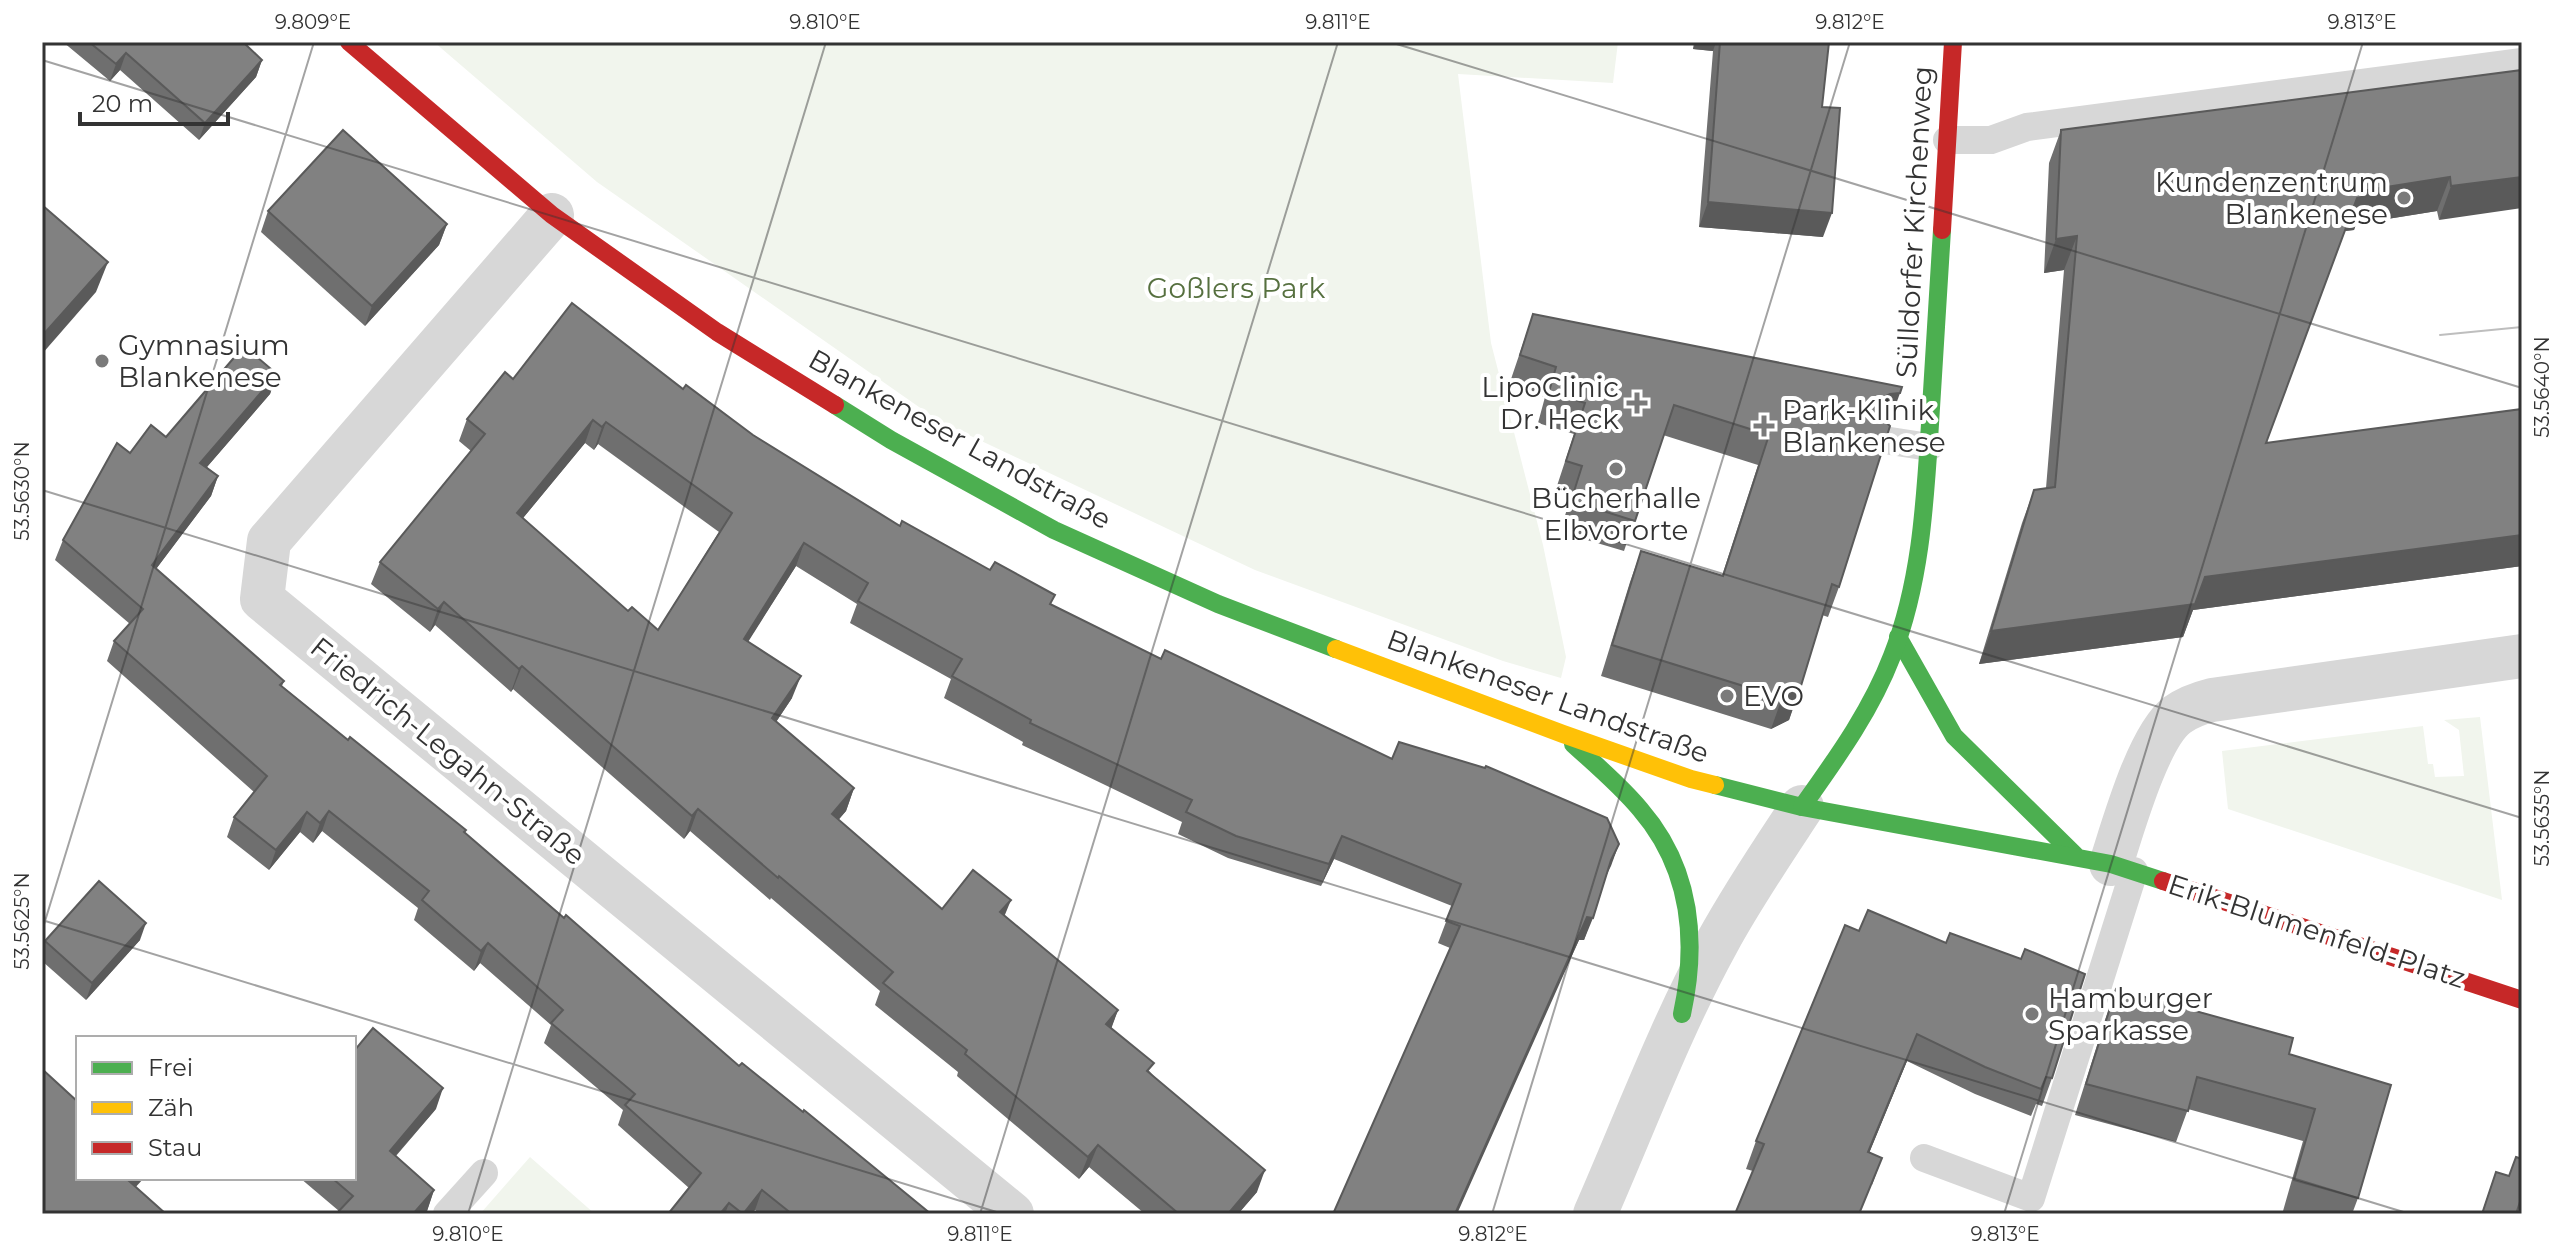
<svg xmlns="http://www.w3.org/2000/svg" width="2564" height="1256" font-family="Montserrat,sans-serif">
<rect width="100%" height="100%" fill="#fff"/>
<!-- green -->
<g fill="#f1f5ed">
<polygon points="434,42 1618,42 1613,83 1458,74 1491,343 1543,545 1566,657 1561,678 1503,661 1255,570 939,421 597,182"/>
<polygon points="2480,717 2502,900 2228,809 2222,751 2423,726 2428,764 2433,764 2435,777 2464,776 2459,730 2444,720"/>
<polygon points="530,1157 595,1214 480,1214"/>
</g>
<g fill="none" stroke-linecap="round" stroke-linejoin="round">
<!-- lane -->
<g stroke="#d7d7d7" stroke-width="28">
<polyline points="1947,140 1991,140 2027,127 2522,62"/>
<polyline points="1884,440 1929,447"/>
<polyline points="1924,1158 2031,1198 2134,871"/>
<polyline points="447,1214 484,1173"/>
</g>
<!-- street -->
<g stroke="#d7d7d7" stroke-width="44">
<polyline points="552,215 269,541 262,599 1012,1214"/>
<path d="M2111,864C2123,827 2148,737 2177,715C2188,707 2200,703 2212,700L2522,656"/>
<path d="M1595,1214C1635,1123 1670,1028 1718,941C1743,895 1773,851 1802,807"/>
</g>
<!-- fast -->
<g stroke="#4caf50" stroke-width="18">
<polyline points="835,405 891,440 1054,530 1218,604 1336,649"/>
<polyline points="1898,637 1954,736 2075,855"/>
<path d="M1573,744C1596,765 1620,785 1640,809C1691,868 1698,940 1682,1014"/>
<polyline points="1715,785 1802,807 2111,864 2163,881"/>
<path d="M1802,807C1836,759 1871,711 1892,656C1921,582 1925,502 1930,424C1934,359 1938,295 1942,230"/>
</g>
<!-- slow -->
<polyline stroke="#ffc107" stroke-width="18" points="1336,649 1563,734 1691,779 1715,785"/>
<!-- jam -->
<g stroke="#c62828" stroke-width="18">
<polyline points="349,42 552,215 717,332 835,405"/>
<polyline points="1942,230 1953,42"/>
<polyline points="2163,881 2522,1000"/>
</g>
<!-- tram -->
<polyline stroke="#bebebe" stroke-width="2" points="2440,335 2522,327"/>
</g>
<!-- wall -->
<g fill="#6f6f6f" fill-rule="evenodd">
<polygon points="63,42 243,42 262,60 256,77 199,140 120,70 110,81"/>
<polygon points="1694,42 1829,42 1822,107 1823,237 1699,227 1713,51 1693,49"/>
<polygon points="2522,70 2439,220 2437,211 2356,224 2354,230 2345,231 2266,443 2522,409 2522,566 2193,610 2183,637 1979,664 2022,523 2034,490 2046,488 2064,270 2044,273 2049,163 2061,130"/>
<polygon points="268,211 447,224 439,245 365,326 261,232"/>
<polygon points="1533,314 1889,424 1888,424 1839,587 1828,617 1822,615 1789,720 1771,729 1601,676 1630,582 1641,551 1722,576 1758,465 1663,435 1624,551 1560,532 1571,496 1555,492 1574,434 1538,423 1545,397 1509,385"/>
<polygon points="277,374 270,394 207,467 218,476 211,496 156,569 284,681 282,686 348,740 466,830 465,833 739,1066 931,1214 760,1214 755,1210 751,1214 668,1214 689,1188 618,1125 623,1110 544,1043 551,1025 480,963 474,971 414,920 418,908 322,831 313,843 300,832 269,870 227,837 234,817 254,792 107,661 114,641 130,624 55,560 63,540 130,453 166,437"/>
<path d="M513,379L683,389L753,435L900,526L1051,605L1161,659L1392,759L1619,844L1606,876L1584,940H1579L1562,977L1450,948L1438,943L1452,906L1334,859L1321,886L1228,858L1178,834L1182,822L1022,745L1023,742L944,698L951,679L850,623L857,604L796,566L748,641L792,698L776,722L854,788L846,811L838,820L942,909L1005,916L1118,1010L1111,1028L1257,1192L1238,1214H1145L1089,1167L1079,1179L957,1076L958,1072L875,1005L880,991L771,898L770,900L690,831L684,839L513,689L511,692L435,625L430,632L371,584L380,562L471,451L459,441L467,419ZM585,443L594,450L598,444L719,532L658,630L628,611L523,518Z"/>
<polygon points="1845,925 2052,1078 2042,1106 2036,1104 2031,1116 1975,1094 1907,1061 1869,1153 1882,1158 1872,1185 1753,1171 1746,1169 1756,1141"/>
<polygon points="140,940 86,1000 42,961 42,950 45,941"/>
<polygon points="2116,989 2289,1054 2358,1198 2352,1214 2292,1214 2283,1211 2303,1141 2188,1109 2176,1142 2075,1115 2105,1020"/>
<polygon points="436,1109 396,1156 434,1190 427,1211 339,1211 300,1178 354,1178"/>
</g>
<!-- shaded-wall -->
<g fill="#5a5a5a">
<polygon points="1696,42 1716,42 1713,51 1693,49"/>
<polygon points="126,53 120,70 110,81 116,64"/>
<polygon points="262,60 256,77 199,140 205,123"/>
<polygon points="2450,177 2437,211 2356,224 2354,230 2345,231 2357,198 2368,190"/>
<polygon points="2522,177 2522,208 2439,220 2451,186"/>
<polygon points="1708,202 1832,213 1823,237 1699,227"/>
<polygon points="447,224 439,245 365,326 372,306"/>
<polygon points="2077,236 2064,270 2044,273 2056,239"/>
<polygon points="108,262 96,292 42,354 42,336"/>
<polygon points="277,374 270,394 193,483 200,463"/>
<polygon points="1900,393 1889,424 1879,424 1878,406 1882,398 1890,394"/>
<polygon points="593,420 585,443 509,535 517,513"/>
<polygon points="606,422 598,444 594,450 602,427"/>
<polygon points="218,476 211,496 144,585 152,565"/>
<polygon points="2522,535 2522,566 2193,610 2183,637 1979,664 1991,631 2205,577"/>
<polygon points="804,543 796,566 736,661 744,639"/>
<polygon points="444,602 435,625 430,632 438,609"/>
<polygon points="522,666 513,689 511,692 519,669"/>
<polygon points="801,676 792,698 764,740 772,718"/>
<polygon points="1800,689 1789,720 1771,729 1782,698"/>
<polygon points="854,788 846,811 824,837 832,814"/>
<polygon points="698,809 690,831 684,839 692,816"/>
<polygon points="329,811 322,831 313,843 320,823"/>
<polygon points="307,812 300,832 269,870 276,850"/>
<polygon points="1342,836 1334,859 1321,886 1329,864"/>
<polygon points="1619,844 1611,866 1603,882 1611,860"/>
<polygon points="1011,900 1002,922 1000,912"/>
<polygon points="1587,917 1593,918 1584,940 1579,940 1457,1214 1455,1214"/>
<polygon points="146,923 140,940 86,1000 92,983"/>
<polygon points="488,943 480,963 474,971 481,951"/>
<polygon points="1118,1010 1110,1032 1106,1024"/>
<polygon points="1917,1034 1907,1061 1858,1180 1868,1152"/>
<polygon points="443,1088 436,1109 382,1171 390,1151"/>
<polygon points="1098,1145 1089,1167 1079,1179 1088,1157"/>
<polygon points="1265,1170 1257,1192 1238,1214 1228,1214"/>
<polygon points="132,1178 144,1178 122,1202 129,1181"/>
<polygon points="434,1190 427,1211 424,1214 413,1214"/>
<polygon points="762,1190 755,1210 751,1214 743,1214"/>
<polygon points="729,1203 725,1214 720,1214"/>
</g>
<!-- building -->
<g fill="#818181" stroke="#5a5a5a" stroke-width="2" fill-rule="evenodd">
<polygon points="89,42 243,42 262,60 205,123 126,53 116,64"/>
<polygon points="1720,42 1829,42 1822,107 1840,108 1832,213 1708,202"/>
<polygon points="2522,70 2522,177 2451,186 2450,177 2368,190 2366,196 2357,198 2266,443 2522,409 2522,535 2205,577 2195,604 1991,631 2034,490 2055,487 2077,236 2056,239 2061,130"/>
<polygon points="343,130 447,224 372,306 268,211"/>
<polygon points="42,205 108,262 42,336"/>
<path d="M572,303L683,389L686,385L753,435L900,526L902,521L990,570L995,562L1055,595L1050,604L1161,659L1165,650L1392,759L1399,742L1485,768L1486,766L1607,818L1619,844L1611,860L1593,918L1587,917L1455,1214H1333L1460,926L1446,921L1461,884L1342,836L1329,864L1236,836L1186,812L1192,800L1030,723L1031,720L952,676L962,659L858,601L868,583L804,543L744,639L801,676L772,718L854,788L832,814L942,909L973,870L1011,900L1000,912L1118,1010L1106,1024L1154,1063L1147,1071L1265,1170L1228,1214H1179L1098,1145L1088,1157L965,1054L967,1050L883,983L893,972L779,876L778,878L698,809L692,816L522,666L519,669L444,602L438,609L380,562L485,434L467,419L505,372L513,379ZM593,420L602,427L606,422L732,513L658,630L632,607L628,611L517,513Z"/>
<polygon points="1533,314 1902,387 1900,393 1890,394 1882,398 1878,406 1880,416 1890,426 1839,587 1832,584 1800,689 1782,698 1612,645 1641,551 1723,576 1769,435 1674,405 1635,521 1571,501 1582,466 1566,461 1585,403 1549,392 1556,367 1520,355"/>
<polygon points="244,346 277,374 200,463 218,476 152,565 284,681 280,685 348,740 350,737 466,830 464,832 564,918 566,915 739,1066 742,1063 803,1112 804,1110 931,1214 792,1214 762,1190 743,1214 729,1203 720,1214 668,1214 701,1173 625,1105 635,1094 551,1023 563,1010 488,943 481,951 422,900 429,891 329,811 320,823 307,812 276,850 234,817 267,776 114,641 143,609 63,540 117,443 130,453 151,425 166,437"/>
<polygon points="99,881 146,923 92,983 45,941"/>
<polygon points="1868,910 1946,943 1950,933 2021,959 2025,949 2085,974 2052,1078 2046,1077 2041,1089 1985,1067 1917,1034 1868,1152 1882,1158 1859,1214 1735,1214 1764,1144 1756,1141 1845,925 1859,931"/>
<polygon points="2116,989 2293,1038 2289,1054 2391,1085 2358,1198 2294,1180 2315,1109 2197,1077 2188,1111 2086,1084"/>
<polygon points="373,1028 443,1088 390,1151 434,1190 413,1214 336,1214 353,1196 332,1178 354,1178 354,1051"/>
<polygon points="42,1069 78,1102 78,1178 132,1178 129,1181 166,1214 42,1214"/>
<polygon points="2516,1157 2522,1159 2522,1214 2482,1214 2496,1172 2509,1176"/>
</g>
<!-- ticks -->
<path fill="none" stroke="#333" stroke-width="2" stroke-opacity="0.45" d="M1390,42L2522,388M42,60L2522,818M42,490L2410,1214M42,920L1003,1214M42,931L314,42M468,1214L826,42M980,1214L1338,42M1492,1214L1850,42M2004,1214L2363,42M2516,1214L2522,1196"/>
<!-- markers -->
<g fill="#7a7a7a" stroke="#fff" stroke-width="3">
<circle cx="2404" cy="198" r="8"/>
<circle cx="102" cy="361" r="8"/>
<path d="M1633 391h8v8h8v8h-8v8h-8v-8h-8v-8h8z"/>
<path d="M1760 414h8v8h8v8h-8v8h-8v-8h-8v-8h8z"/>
<circle cx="1616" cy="469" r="8"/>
<circle cx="1727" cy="696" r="8"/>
<circle cx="2032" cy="1014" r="8"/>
</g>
<g text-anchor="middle" stroke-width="8" stroke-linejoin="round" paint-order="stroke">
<!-- poi labels -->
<g font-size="28" fill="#333" stroke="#fff" text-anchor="start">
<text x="2388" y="192" text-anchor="end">Kundenzentrum<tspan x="2388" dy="32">Blankenese</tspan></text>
<text x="118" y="355">Gymnasium<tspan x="118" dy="32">Blankenese</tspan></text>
<text x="1619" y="397" text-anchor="end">LipoClinic<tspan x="1619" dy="32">Dr. Heck</tspan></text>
<text x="1782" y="420">Park-Klinik<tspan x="1782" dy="32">Blankenese</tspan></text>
<text x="1616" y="508" text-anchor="middle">Bücherhalle<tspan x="1616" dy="32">Elbvororte</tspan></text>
<text x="1743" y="706">EVO</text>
<text x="2048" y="1008">Hamburger<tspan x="2048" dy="32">Sparkasse</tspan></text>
</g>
<!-- street labels -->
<g font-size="28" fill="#333" stroke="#fff">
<text transform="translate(1914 222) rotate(-87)" y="10">Sülldorfer Kirchenweg</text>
<text transform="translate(960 439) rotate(29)" y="10">Blankeneser Landstraße</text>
<text transform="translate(1548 696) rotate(20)" y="10">Blankeneser Landstraße</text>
<text transform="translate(448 751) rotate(39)" y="10">Friedrich-Legahn-Straße</text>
<text transform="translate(2317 931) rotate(18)" y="10">Erik-Blumenfeld-Platz</text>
</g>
<!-- park labels -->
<g font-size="28" fill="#56703f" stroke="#fff">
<text x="1236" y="298">Goßlers Park</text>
</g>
</g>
<!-- border -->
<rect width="2564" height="1256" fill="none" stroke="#ffffff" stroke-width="88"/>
<!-- legend -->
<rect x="76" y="1036" width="280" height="144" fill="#ffffff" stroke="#adadad" stroke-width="2"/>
<rect x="92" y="1062" width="40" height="12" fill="#4caf50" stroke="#adadad" stroke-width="2"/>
<text x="148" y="1076" font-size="24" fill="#333333">Frei</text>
<rect x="92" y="1102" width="40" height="12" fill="#ffc107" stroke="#adadad" stroke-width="2"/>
<text x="148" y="1116" font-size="24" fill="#333333">Zäh</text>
<rect x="92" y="1142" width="40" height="12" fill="#c62828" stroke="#adadad" stroke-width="2"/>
<text x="148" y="1156" font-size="24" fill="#333333">Stau</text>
<!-- scale -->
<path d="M80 112v12h148v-12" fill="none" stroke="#333333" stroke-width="4"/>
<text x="92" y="112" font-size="24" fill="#333333" stroke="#ffffff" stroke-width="6" paint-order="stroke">20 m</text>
<rect x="44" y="44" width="2476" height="1168" fill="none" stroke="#333" stroke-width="3"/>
<g font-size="20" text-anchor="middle" fill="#333">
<text x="313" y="29">9.809°E</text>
<text x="825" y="29">9.810°E</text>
<text x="1338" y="29">9.811°E</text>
<text x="1850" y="29">9.812°E</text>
<text x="2362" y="29">9.813°E</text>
<text transform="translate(2542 387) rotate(-90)" y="7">53.5640°N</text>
<text transform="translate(22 491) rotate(-90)" y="7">53.5630°N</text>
<text transform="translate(2542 818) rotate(-90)" y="7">53.5635°N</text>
<text transform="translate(22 921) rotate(-90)" y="7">53.5625°N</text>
<text x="468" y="1241">9.810°E</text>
<text x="980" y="1241">9.811°E</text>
<text x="1493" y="1241">9.812°E</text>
<text x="2005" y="1241">9.813°E</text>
</g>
</svg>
